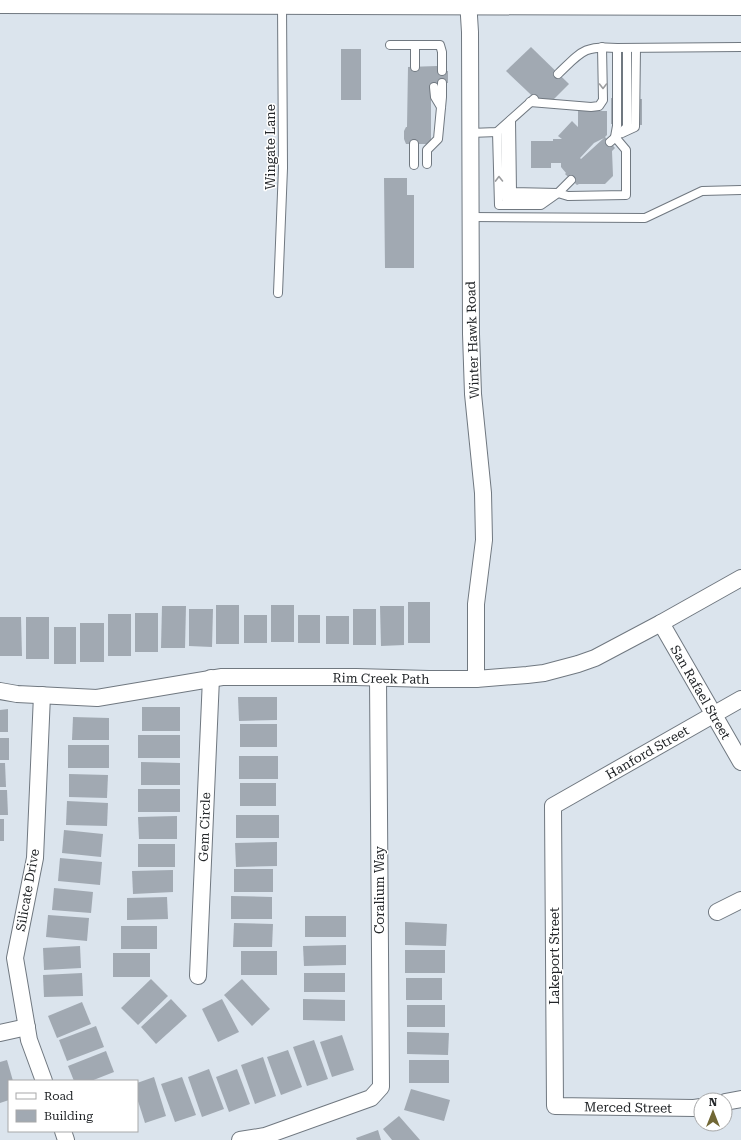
<svg xmlns="http://www.w3.org/2000/svg" width="741" height="1140" font-family="'Roboto Serif',serif">
<rect width="100%" height="100%" fill="#dbe4ed"/>
<!-- building -->
<g fill="#a1a9b2" fill-rule="evenodd">
<polygon points="531,47 569,84 545,108 506,71"/>
<rect x="341" y="49" width="20" height="51"/>
<polygon points="437,66 437,71 448,71 448,83 436,83 436,87 431,87 431,144 406,144 404,139 404,131 406,127 407,127 408,67"/>
<polygon points="611,98 642,99 642,125 611,124"/>
<path d="M578,111H607V135L605,137L615,148L612,151L613,176L605,184H579L577,185L565,174L566,173L561,167V163H551V168H531V141H553V139H562L558,136L572,121L578,127ZM604,138L581,159L580,158L594,143Z"/>
<polygon points="384,178 407,178 407,195 414,195 414,268 385,268"/>
<rect x="408" y="602" width="22" height="41"/>
<rect x="216" y="605" width="23" height="39"/>
<rect x="271" y="605" width="23" height="37"/>
<polygon points="162,606 186,606 185,648 161,648"/>
<polygon points="380,606 404,606 404,645 381,646"/>
<polygon points="189,609 213,609 212,647 189,646"/>
<rect x="353" y="609" width="23" height="36"/>
<rect x="135" y="613" width="23" height="39"/>
<rect x="108" y="614" width="23" height="42"/>
<rect x="244" y="615" width="23" height="28"/>
<rect x="298" y="615" width="22" height="28"/>
<rect x="326" y="616" width="23" height="28"/>
<polygon points="0,617 21,617 22,656 0,656"/>
<rect x="26" y="617" width="23" height="42"/>
<rect x="80" y="623" width="24" height="39"/>
<rect x="54" y="627" width="22" height="37"/>
<polygon points="238,697 277,697 277,720 239,721"/>
<rect x="142" y="707" width="38" height="24"/>
<polygon points="8,709 8,732 0,732 0,710"/>
<polygon points="73,717 109,718 109,740 72,740"/>
<rect x="240" y="724" width="37" height="23"/>
<rect x="138" y="735" width="42" height="23"/>
<rect x="0" y="738" width="9" height="22"/>
<rect x="68" y="745" width="41" height="23"/>
<rect x="239" y="756" width="39" height="23"/>
<polygon points="141,762 180,763 180,785 141,785"/>
<polygon points="0,763 5,763 6,787 0,787"/>
<polygon points="69,774 108,775 107,798 69,797"/>
<rect x="240" y="783" width="36" height="23"/>
<rect x="138" y="789" width="42" height="23"/>
<polygon points="0,790 7,790 8,815 0,815"/>
<polygon points="67,801 108,803 107,826 66,825"/>
<rect x="236" y="815" width="43" height="23"/>
<polygon points="177,816 177,839 139,839 138,817"/>
<rect x="0" y="819" width="4" height="22"/>
<polygon points="64,830 103,834 101,857 62,853"/>
<polygon points="277,842 277,866 236,867 235,843"/>
<rect x="138" y="844" width="37" height="23"/>
<polygon points="60,858 102,862 100,885 58,881"/>
<rect x="234" y="869" width="39" height="23"/>
<polygon points="173,870 173,892 133,894 132,871"/>
<polygon points="54,888 93,892 91,913 52,910"/>
<polygon points="231,896 272,897 272,919 231,919"/>
<polygon points="167,897 168,919 127,920 127,898"/>
<polygon points="48,915 89,918 87,941 46,937"/>
<rect x="305" y="916" width="41" height="21"/>
<polygon points="405,922 447,924 446,946 405,945"/>
<polygon points="234,923 273,924 272,947 233,947"/>
<rect x="121" y="926" width="36" height="23"/>
<polygon points="346,945 346,965 304,966 303,946"/>
<polygon points="80,946 81,968 44,970 43,948"/>
<rect x="405" y="950" width="40" height="23"/>
<rect x="241" y="951" width="36" height="24"/>
<rect x="113" y="953" width="37" height="24"/>
<polygon points="82,973 83,996 44,997 43,975"/>
<rect x="304" y="973" width="41" height="19"/>
<rect x="406" y="978" width="36" height="22"/>
<polygon points="151,979 168,996 138,1025 121,1008"/>
<polygon points="242,979 270,1009 252,1026 224,995"/>
<polygon points="171,999 187,1016 156,1044 141,1027"/>
<polygon points="222,999 239,1032 218,1042 202,1009"/>
<polygon points="303,999 345,1000 345,1021 303,1020"/>
<polygon points="82,1002 91,1024 57,1038 48,1016"/>
<rect x="407" y="1005" width="38" height="22"/>
<polygon points="96,1026 104,1047 67,1061 59,1040"/>
<polygon points="407,1032 449,1033 448,1055 407,1054"/>
<polygon points="342,1035 354,1070 332,1077 320,1042"/>
<polygon points="314,1040 328,1079 307,1086 293,1047"/>
<polygon points="288,1050 302,1087 281,1095 267,1057"/>
<polygon points="106,1051 114,1072 91,1081 74,1081 68,1066"/>
<polygon points="263,1057 276,1096 255,1104 241,1065"/>
<polygon points="7,1060 13,1081 9,1081 9,1100 0,1103 0,1062"/>
<rect x="409" y="1060" width="40" height="23"/>
<polygon points="209,1069 224,1109 202,1117 188,1077"/>
<polygon points="237,1069 250,1104 229,1112 216,1077"/>
<polygon points="154,1077 166,1116 145,1123 137,1098 137,1083"/>
<polygon points="182,1077 196,1115 175,1122 161,1084"/>
<polygon points="411,1089 450,1100 444,1121 404,1110"/>
<polygon points="399,1116 420,1140 392,1140 383,1129"/>
<polygon points="378,1130 381,1140 357,1140 356,1138"/>
</g>
<g fill="none" stroke-linecap="round" stroke-linejoin="round">
<defs>
<g id="lane">
<polyline points="390,45 440,45 442,52 442,71"/>
<polyline points="415,67 415,45"/>
<path d="M558,74C581,52 584,45 617,48L741,47"/>
<polyline points="434,87 435,97 441,107"/>
<polyline points="530,102 591,107 599,106 603,100 602,47"/>
<polyline points="511,120 512,192 558,193 568,196 626,195 626,150 615,137 617,126 617,48"/>
<polyline points="505,126 506,198 541,199 548,196"/>
<polyline points="497,132 499,205 541,205 558,193 571,180"/>
<polyline points="470,133 497,132 534,99"/>
<polyline points="622,133 635,127 636,48"/>
<polyline points="610,142 627,127 627,48"/>
<polyline points="427,164 427,150 438,139 442,97 442,83"/>
<polyline points="414,165 414,144"/>
<polyline points="469,217 645,218 702,191 741,190"/>
<polyline points="278,293 283,168 282,4"/>
</g>
<g id="street">
<polyline points="468,0 470,32 471,334 473,394 483,493 484,540 476,604 476,679"/>
<polyline points="661,623 741,762"/>
<polyline points="0,691 17,694 97,698 222,677 356,677 429,679 476,679 527,675 544,673 578,664 595,658 661,623 741,578"/>
<polyline points="42,695 35,858 15,958 29,1040 44,1081"/>
<polyline points="717,912 741,900"/>
<polyline points="198,976 211,678"/>
<polyline points="0,1033 27,1027"/>
<polyline points="725,1102 741,1099"/>
<polyline points="701,1107 694,1108 555,1106 553,806 741,699"/>
<polyline points="63,1131 66,1140"/>
<polyline points="240,1140 265,1136 371,1098 381,1087 378,678"/>
</g>
<polyline id="primary" points="0,2 741,4"/>
</defs>
<!-- lane casing -->
<use href="#lane" stroke="#707880" stroke-width="10"/>
<!-- street casing -->
<use href="#street" stroke="#707880" stroke-width="18"/>
<!-- primary casing -->
<use href="#primary" stroke="#707880" stroke-width="24"/>
<!-- lane -->
<use href="#lane" stroke="#fff" stroke-width="8"/>
<!-- street -->
<use href="#street" stroke="#fff" stroke-width="16"/>
<!-- primary -->
<use href="#primary" stroke="#fff" stroke-width="22"/>
</g>
<!-- one-way arrows -->
<defs><path id="oneway-chevron" d="M-2-3.5L2.5 0L-2 3.5" fill="none" stroke-width="1.6" stroke-linecap="round" stroke-linejoin="round"/></defs>
<g stroke="#9c9d9f">
<use href="#oneway-chevron" transform="translate(603 86) rotate(90)"/>
<use href="#oneway-chevron" transform="translate(499 179) rotate(-91)"/>
</g>
<g text-anchor="middle" stroke-width="3" stroke-linejoin="round" paint-order="stroke">
<!-- street labels -->
<g font-size="13" fill="#232629" stroke="#fff">
<text transform="translate(270 147) rotate(-90)" y="5">Wingate Lane</text>
<text transform="translate(472 340) rotate(-92)" y="5">Winter Hawk Road</text>
<text transform="translate(381 678) rotate(1)" y="5">Rim Creek Path</text>
<text transform="translate(701 692) rotate(60)" y="5">San Rafael Street</text>
<text transform="translate(647 752) rotate(-30)" y="5">Hanford Street</text>
<text transform="translate(204 827) rotate(-88)" y="5">Gem Circle</text>
<text transform="translate(27 890) rotate(-80)" y="5">Silicate Drive</text>
<text transform="translate(379 890) rotate(-90)" y="5">Coralium Way</text>
<text transform="translate(554 956) rotate(-90)" y="5">Lakeport Street</text>
<text transform="translate(628 1107) rotate(1)" y="5">Merced Street</text>
</g>
</g>
<!-- legend -->
<rect x="8" y="1080" width="130" height="52" fill="#ffffff" stroke="#a7a8a9"/>
<rect x="16" y="1093" width="20" height="6" fill="#ffffff" stroke="#a7a8a9"/>
<text x="44" y="1100" font-size="12" fill="#232629">Road</text>
<rect x="16" y="1110" width="20" height="12" fill="#a1a9b2" stroke="#a7a8a9"/>
<text x="44" y="1120" font-size="12" fill="#232629">Building</text>
<!-- north arrow -->
<g transform="translate(713 1112)"><circle r="19" fill="#ffffff" stroke="#a7a8a9"/>
<path d="M0-3L7 15L0 10L-7 15Z" fill="#716734"/>
<text y="-6" font-size="11" font-weight="bold" text-anchor="middle" fill="#232629">N</text>
</g>
</svg>
